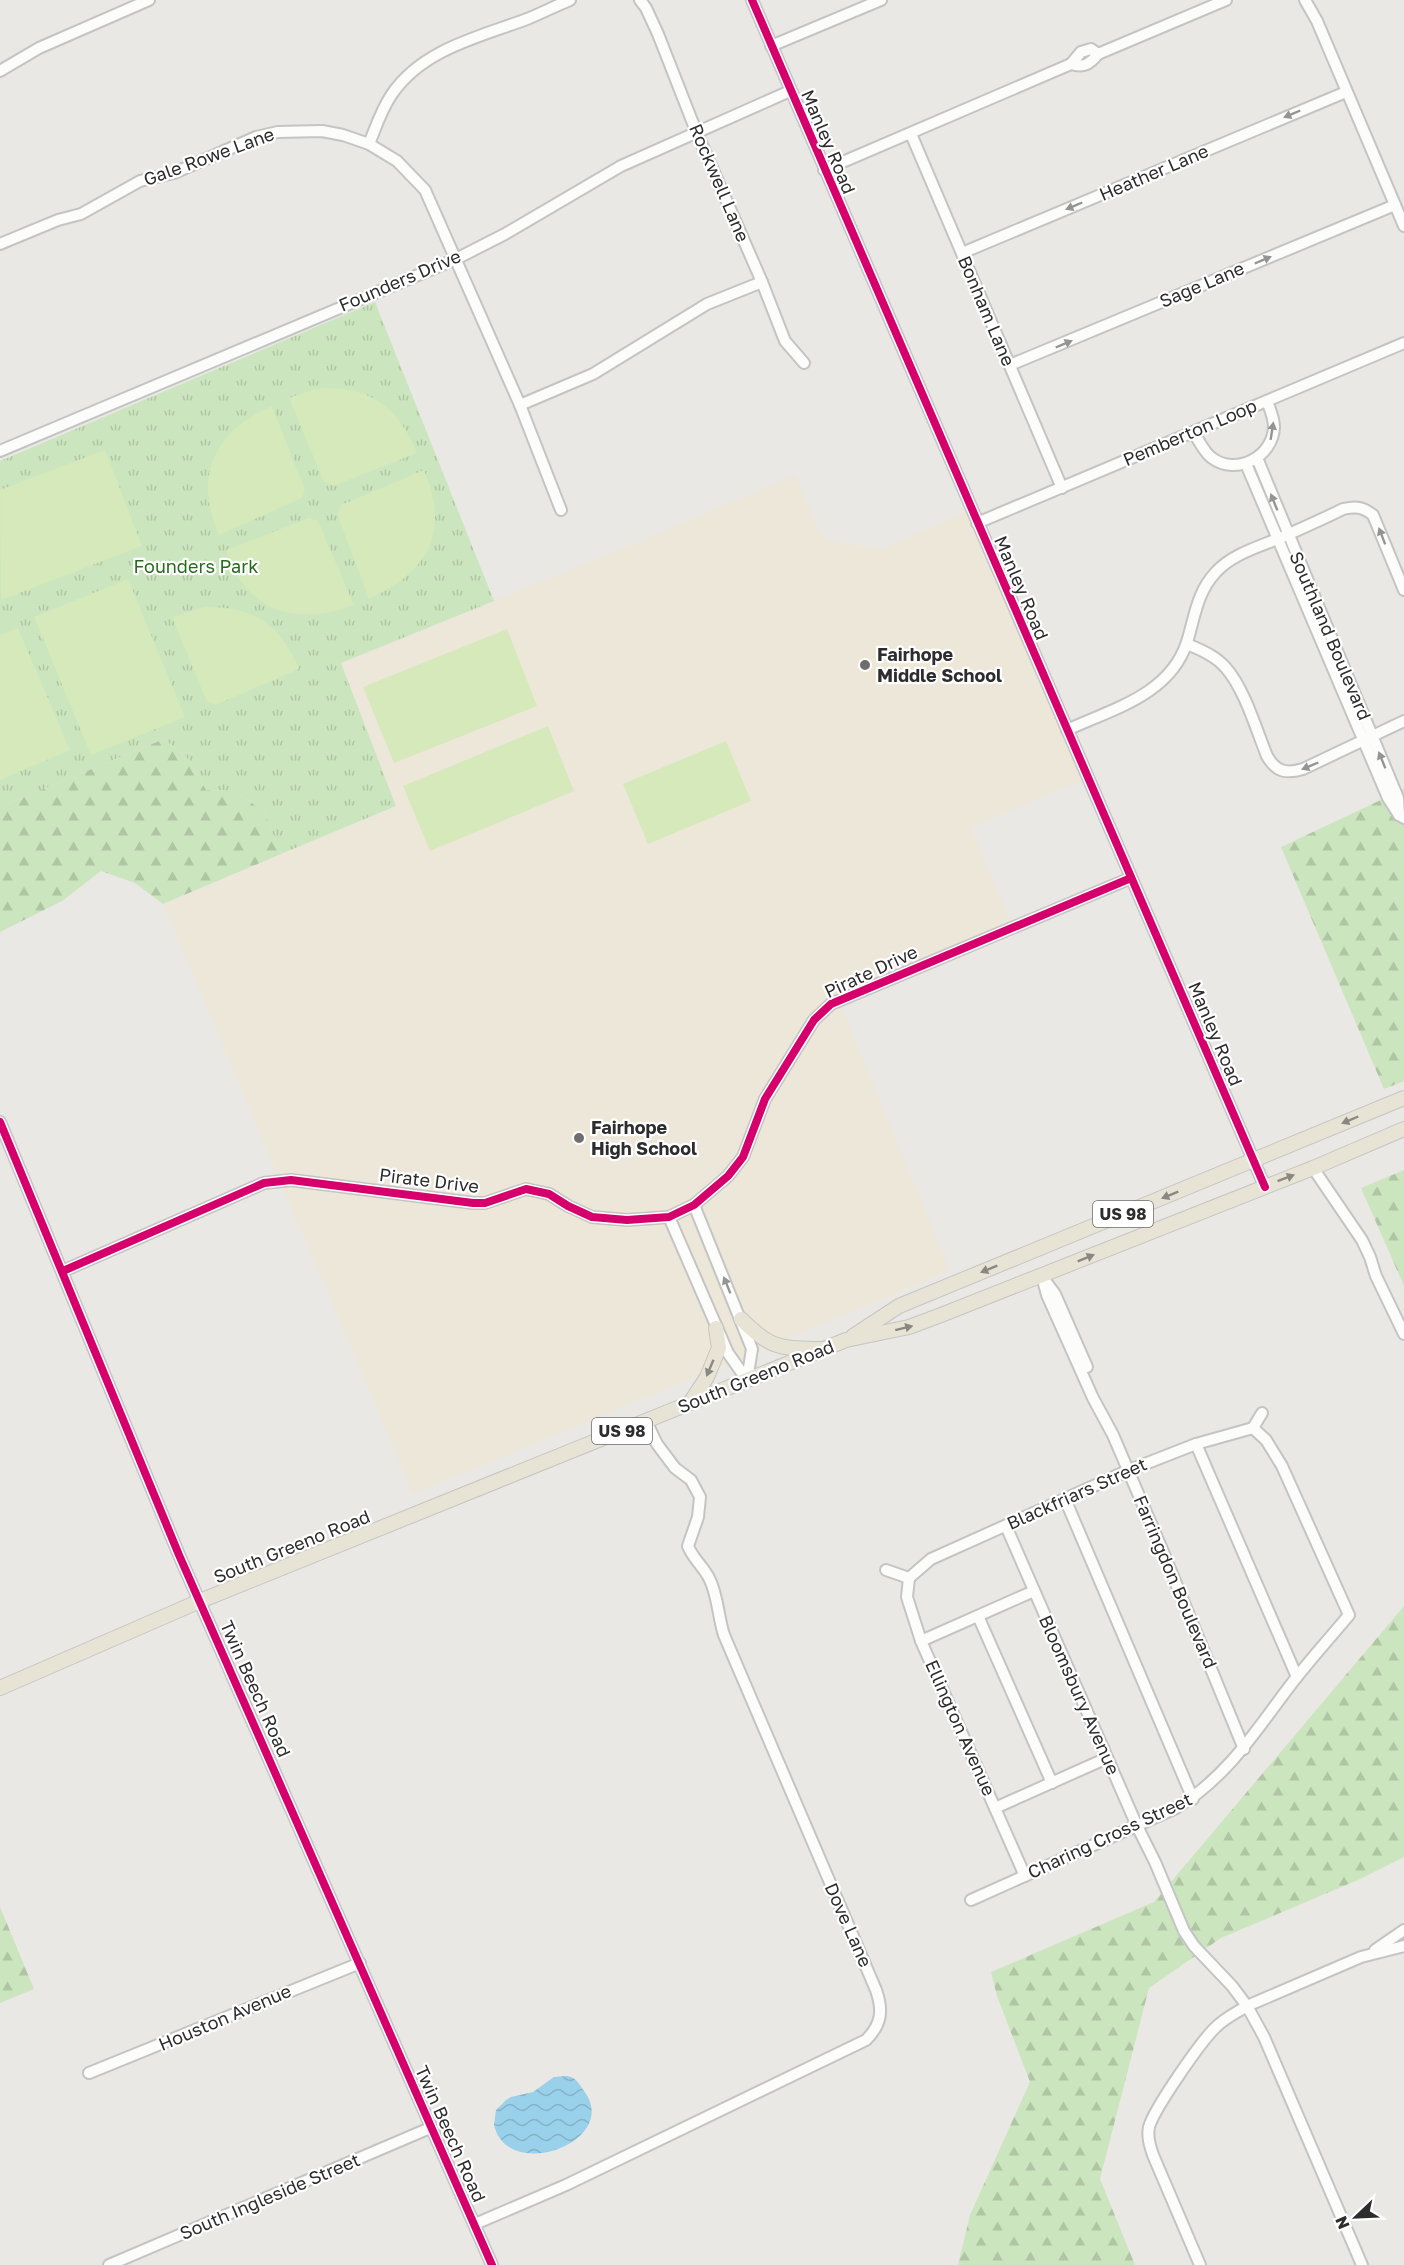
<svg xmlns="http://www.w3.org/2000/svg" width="1404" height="2265" font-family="'Golos Text',sans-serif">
<defs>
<pattern id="grass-tufts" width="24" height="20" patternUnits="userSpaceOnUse" patternTransform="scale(1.5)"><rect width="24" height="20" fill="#cbe5be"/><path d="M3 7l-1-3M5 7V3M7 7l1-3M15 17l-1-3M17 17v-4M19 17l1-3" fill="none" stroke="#afc5a4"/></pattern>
<pattern id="forest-firs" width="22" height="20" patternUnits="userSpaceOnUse" patternTransform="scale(1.5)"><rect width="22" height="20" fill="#cbe5be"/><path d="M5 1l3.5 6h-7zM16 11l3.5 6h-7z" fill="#afc5a4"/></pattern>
<pattern id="water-waves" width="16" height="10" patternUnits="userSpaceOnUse" patternTransform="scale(1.5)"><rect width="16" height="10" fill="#99d0ea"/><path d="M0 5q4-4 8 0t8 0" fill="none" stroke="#84b3c9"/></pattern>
</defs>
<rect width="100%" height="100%" fill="#eae8e4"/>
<!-- education -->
<polygon fill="#ede7d9" points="795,475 824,540 883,549 968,511 1083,780 971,828 1015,931 841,1005 950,1271 413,1494 163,904 396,806 341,663 643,540"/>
<!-- grass -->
<polygon fill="url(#grass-tufts)" points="375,302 494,601 341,663 396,806 281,854 264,811 233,791 206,790 189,760 164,739 0,807 0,461"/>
<!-- forest -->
<g fill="url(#forest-firs)">
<polygon points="164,739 189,760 206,790 233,791 264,811 281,854 163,904 135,883 101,871 62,901 0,932 0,807"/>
<polygon points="1404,789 1404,1081 1384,1089 1281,847"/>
<polygon points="1404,1170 1404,1286 1361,1188"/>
<polygon points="1404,1606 1404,1857 1358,1880 1221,1938 1149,1988 1100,2179 1135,2265 958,2265 970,2215 1030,2082 997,1996 991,1972 1154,1902"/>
<polygon points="0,1907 34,1989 0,2003"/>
</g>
<!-- pitch -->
<g fill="#d5e9bb">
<path d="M325,388C374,388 399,409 417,453L333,486L324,482L289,398L314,389Z"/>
<path d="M272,406L305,490L302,498L219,535C193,475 214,431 272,406Z"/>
<polygon points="105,450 142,546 1,600 0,490"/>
<path d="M424,470C450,532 429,572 369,599L337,514L341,505Z"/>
<path d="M309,518L318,521L354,605C296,627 246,612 226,550Z"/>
<polygon points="128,579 185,717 91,755 34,617"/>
<path d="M204,607C253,606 280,624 299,669L215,705L207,702L172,617Z"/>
<polygon points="18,628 70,750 0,780 0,635"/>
<polygon points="507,629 537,706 394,763 363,687"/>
<polygon points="548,726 574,791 430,851 403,786"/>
<polygon points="726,741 751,801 648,844 623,784"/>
</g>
<!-- water -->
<path fill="url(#water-waves)" d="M567,2076C576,2077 579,2084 584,2091C622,2141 508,2184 494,2125L496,2110L506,2100L511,2097L533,2092L554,2077Z"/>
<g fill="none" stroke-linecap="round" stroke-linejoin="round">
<defs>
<g id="minor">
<polyline points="640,0 646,8 658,34 696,131 762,282 785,341 804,363"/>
<polyline points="752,0 1265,1187"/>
<polyline points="1305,0 1317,21 1404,226"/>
<polyline points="771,46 881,0"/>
<polyline points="1071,64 1081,52 1091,49 1098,54"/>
<polyline points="0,71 39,48 149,0"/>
<polyline points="911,134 1062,488"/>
<path d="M369,144C376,127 381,110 392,94C423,49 479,37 527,19C542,13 555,6 570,0"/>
<path d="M824,170L1071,64C1084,68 1090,64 1098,54L1226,0"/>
<polyline points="0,244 58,220 81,214 140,181 174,173 256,137 278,132 322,131 343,135 369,144 397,161 425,190 520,405 561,510"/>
<polyline points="962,253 1346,92"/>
<polyline points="1010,365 1395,205"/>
<polyline points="520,405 593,374 707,304 762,282"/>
<path d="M1193,432C1199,440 1204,453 1212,458C1236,476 1273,457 1274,427C1274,418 1270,409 1267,401"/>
<polyline points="0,451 456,259 505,234 621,166 790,91"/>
<polyline points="1257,458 1398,798 1399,815"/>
<polyline points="1246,464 1388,798 1399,815 1404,818"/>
<polyline points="977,523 1404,343"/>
<path d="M1187,644C1201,650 1216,656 1226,668C1245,690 1256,729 1267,756C1276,772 1286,774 1303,769L1404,721"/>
<path d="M1067,730C1112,709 1170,695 1187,642C1195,616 1197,592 1216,572C1234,552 1266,545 1289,534C1307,526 1325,518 1343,509C1356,506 1363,507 1373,515L1404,590"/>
<polyline points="0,1122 179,1555 492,2265"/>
<polyline points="1313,1168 1362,1240 1370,1257 1376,1276 1404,1334"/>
<polyline points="694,1205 752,1349 747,1380"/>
<polyline points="669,1217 728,1353 747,1380"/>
<polyline points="63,1271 264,1183 291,1180 473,1203 485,1203 526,1189 549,1194 568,1206 592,1217 627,1220 669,1217 694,1205 728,1176 743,1157 765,1099 814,1020 831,1004 1131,878"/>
<polyline points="1042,1276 1047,1295 1093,1398 1113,1435 1161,1547 1244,1749"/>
<polyline points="1046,1282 1055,1294 1087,1367"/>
<polyline points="1253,1428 1262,1413"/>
<polyline points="1196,1444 1297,1677"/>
<polyline points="1065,1499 1193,1799"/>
<polyline points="1006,1526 1137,1826 1155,1862 1184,1931 1194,1946 1232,1986 1247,2006 1361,1957 1404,1946"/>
<polyline points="886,1570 909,1578"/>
<polyline points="909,1578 931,1559 1127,1471 1196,1444 1253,1428"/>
<polyline points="909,1578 907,1597 921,1641 1025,1876"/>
<polyline points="978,1616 1052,1783"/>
<polyline points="921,1641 1034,1591"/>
<polyline points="995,1808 1107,1758"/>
<path d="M971,1900L1176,1808C1226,1778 1255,1732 1289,1687C1308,1662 1329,1639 1349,1615L1282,1466L1266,1440L1253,1428"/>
<polyline points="1375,1950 1404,1930"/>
<polyline points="89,2073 360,1963"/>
<path d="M475,2224L566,2185L866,2040C882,2024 883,2010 876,1990L724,1635C718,1617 718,1595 709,1578C703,1566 693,1559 688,1546L698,1517L700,1497L691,1480L675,1468L657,1444L646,1421"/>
<polyline points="109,2265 430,2128"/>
<path d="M1200,2265L1153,2155C1150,2146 1147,2137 1149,2127C1154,2109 1201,2041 1216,2027C1225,2018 1236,2013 1247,2006L1264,2037L1362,2265"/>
</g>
<g id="major">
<path d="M741,1319C771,1349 779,1348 820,1349"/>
<polyline points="853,1336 899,1306 1404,1098"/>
<polyline points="690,1403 707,1377 719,1348 716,1328"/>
<polyline points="0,1688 200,1601 846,1340 909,1327 941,1315 1313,1168 1404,1129"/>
</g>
</defs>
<!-- minor casing -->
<use href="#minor" stroke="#c4c4c4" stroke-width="14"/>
<!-- major casing -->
<use href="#major" stroke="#c6c5c3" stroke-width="16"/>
<!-- minor -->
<use href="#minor" stroke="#fcfcfb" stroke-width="10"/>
<!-- major -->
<use href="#major" stroke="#e7e4d6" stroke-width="14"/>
<defs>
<g id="cycleway">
<polyline points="752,0 1265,1187"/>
<polyline points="0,1122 179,1555 492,2265"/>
<polyline points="63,1271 264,1183 291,1180 473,1203 485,1203 526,1189 549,1194 568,1206 592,1217 627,1220 669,1217 694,1205 728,1176 743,1157 765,1099 814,1020 831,1004 1131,878"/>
</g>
</defs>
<!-- cycleway casing -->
<use href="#cycleway" stroke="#fff" stroke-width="11"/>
<!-- cycleway -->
<use href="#cycleway" stroke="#d6006c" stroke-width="8"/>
</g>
<!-- one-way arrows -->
<defs><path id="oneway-solid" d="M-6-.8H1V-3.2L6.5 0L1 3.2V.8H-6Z" transform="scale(1.5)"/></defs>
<g fill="#949494">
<use href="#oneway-solid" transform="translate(1292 114) rotate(157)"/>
<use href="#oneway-solid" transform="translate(1074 206) rotate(157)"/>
<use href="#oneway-solid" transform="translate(1263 260) rotate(-23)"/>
<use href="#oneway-solid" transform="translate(1064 344) rotate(-23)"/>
<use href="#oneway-solid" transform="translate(1272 431) rotate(-81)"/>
<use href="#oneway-solid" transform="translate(1274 502) rotate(-112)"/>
<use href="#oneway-solid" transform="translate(1382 536) rotate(-111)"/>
<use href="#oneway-solid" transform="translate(1382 760) rotate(-112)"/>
<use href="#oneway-solid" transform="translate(1310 766) rotate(157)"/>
<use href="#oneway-solid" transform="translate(727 1285) rotate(-112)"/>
</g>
<g fill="#8a8882">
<use href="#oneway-solid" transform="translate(1350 1120) rotate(157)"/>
<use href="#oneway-solid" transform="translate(1286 1178) rotate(-21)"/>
<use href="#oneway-solid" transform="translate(1170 1195) rotate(158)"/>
<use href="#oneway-solid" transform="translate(1086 1258) rotate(-22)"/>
<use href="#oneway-solid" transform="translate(989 1269) rotate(158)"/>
<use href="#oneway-solid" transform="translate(904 1328) rotate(-14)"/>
<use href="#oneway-solid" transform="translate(710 1368) rotate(113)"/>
</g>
<!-- markers -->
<g fill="#6f6e6d" stroke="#fff" stroke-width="2">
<circle cx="865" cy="665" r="6"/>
<circle cx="579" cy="1138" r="6"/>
</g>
<g text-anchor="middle" stroke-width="4.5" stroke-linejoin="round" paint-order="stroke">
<!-- shield labels -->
<g fill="#fff" stroke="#6c6c6c" stroke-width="1.5">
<rect x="1093" y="1201" width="60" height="26" rx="4.5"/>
<rect x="592" y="1418" width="60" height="26" rx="4.5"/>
</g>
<g font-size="16" font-weight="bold" fill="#2d2d2d">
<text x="1123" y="1220">US 98</text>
<text x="622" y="1437">US 98</text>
</g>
<!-- street labels -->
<g font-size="18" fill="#2d2d2d" stroke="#fff">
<text transform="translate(828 142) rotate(67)" y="6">Manley Road</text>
<text transform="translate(209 157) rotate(-20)" y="6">Gale Rowe Lane</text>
<text transform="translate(1154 173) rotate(-23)" y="6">Heather Lane</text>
<text transform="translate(719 183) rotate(67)" y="6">Rockwell Lane</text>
<text transform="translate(400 281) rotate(-23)" y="6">Founders Drive</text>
<text transform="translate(1202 285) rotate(-23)" y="6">Sage Lane</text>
<text transform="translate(986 311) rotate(67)" y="6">Bonham Lane</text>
<text transform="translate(1190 433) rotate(-23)" y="6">Pemberton Loop</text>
<text transform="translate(1021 588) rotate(67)" y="6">Manley Road</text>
<text transform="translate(1330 636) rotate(67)" y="6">Southland Boulevard</text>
<text transform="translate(871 972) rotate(-25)" y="6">Pirate Drive</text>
<text transform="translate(1215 1034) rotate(67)" y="6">Manley Road</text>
<text transform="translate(429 1181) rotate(7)" y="6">Pirate Drive</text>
<text transform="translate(756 1377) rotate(-22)" y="6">South Greeno Road</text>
<text transform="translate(1077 1494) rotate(-24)" y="6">Blackfriars Street</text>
<text transform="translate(292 1547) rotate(-22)" y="6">South Greeno Road</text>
<text transform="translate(1175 1582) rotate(67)" y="6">Farringdon Boulevard</text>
<text transform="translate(255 1689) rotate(66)" y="6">Twin Beech Road</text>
<text transform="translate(1079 1695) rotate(66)" y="6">Bloomsbury Avenue</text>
<text transform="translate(960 1728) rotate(66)" y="6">Ellington Avenue</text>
<text transform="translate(1110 1836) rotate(-25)" y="6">Charing Cross Street</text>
<text transform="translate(848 1925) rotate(66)" y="6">Dove Lane</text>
<text transform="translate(225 2018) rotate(-23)" y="6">Houston Avenue</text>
<text transform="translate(450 2134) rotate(66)" y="6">Twin Beech Road</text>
<text transform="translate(270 2197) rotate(-23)" y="6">South Ingleside Street</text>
</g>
<!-- park labels -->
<g font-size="18" fill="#276b1c" stroke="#fff">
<text x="196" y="573">Founders Park</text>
</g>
<!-- poi labels -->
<g font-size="18" font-weight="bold" fill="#2d2d2d" stroke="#fff" text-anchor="start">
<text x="877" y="661">Fairhope<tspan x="877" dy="21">Middle School</tspan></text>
<text x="591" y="1134">Fairhope<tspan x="591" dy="21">High School</tspan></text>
</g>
</g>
<!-- north arrow -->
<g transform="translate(1356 2217) rotate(247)" stroke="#ffffff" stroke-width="4.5" paint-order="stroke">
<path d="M0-4.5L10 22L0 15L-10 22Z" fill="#2d2d2d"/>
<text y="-9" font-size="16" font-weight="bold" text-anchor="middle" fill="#2d2d2d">N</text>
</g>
</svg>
